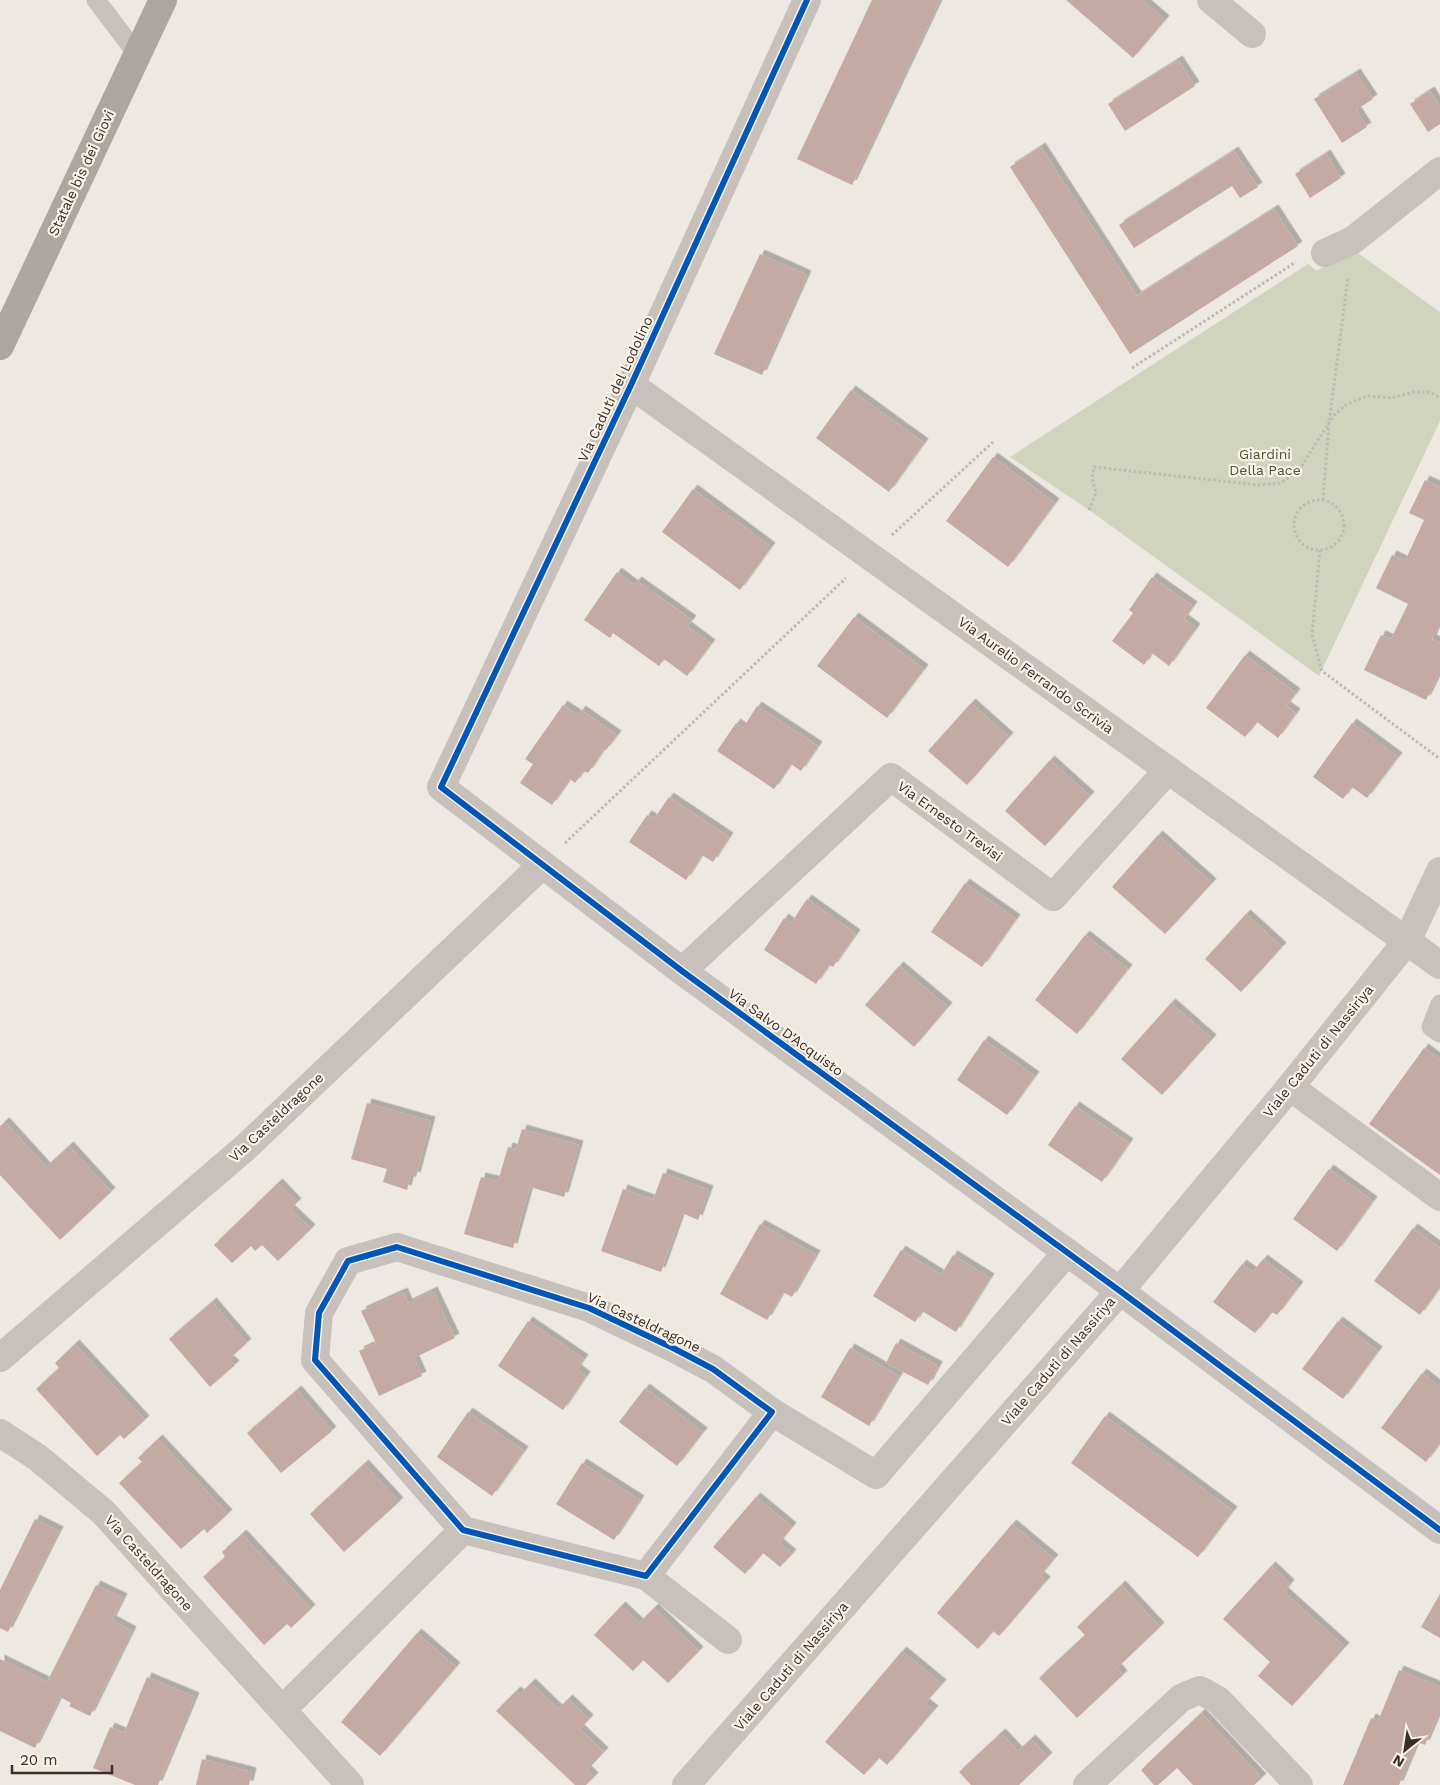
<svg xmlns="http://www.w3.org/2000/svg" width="1440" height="1785" font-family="'Work Sans',sans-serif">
<defs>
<filter id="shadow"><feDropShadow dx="4.5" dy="-4.5" stdDeviation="0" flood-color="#0004"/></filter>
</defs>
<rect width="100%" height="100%" fill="#eee8e2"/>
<!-- green -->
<polygon fill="#d0d4bc" points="1351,248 1440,312 1440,421 1319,676 1089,510 1010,457 1308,264 1317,271"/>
<!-- building -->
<g fill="#c3aba3" filter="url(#shadow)">
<polygon points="872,0 940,0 852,185 797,159"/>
<polygon points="1066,0 1142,0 1165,20 1133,58"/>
<polygon points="1178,60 1195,86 1125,131 1108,104"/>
<polygon points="1356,73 1373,99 1356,110 1367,127 1342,143 1314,99"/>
<polygon points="1430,91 1440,107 1440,124 1428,132 1410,104"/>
<polygon points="1041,147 1137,296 1274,209 1298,246 1130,354 1010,167"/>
<polygon points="1234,151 1258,187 1240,198 1232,186 1134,248 1119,225"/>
<polygon points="1326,154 1341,178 1310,198 1295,174"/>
<polygon points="760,254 807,275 762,375 714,354"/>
<polygon points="851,390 924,443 889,492 816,438"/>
<polygon points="993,457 1055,503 1008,567 946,521"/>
<polygon points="1425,480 1440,487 1440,622 1432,639 1440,643 1440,672 1426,700 1364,670 1381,635 1391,639 1408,604 1376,588 1392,555 1405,561 1424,520 1409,513"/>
<polygon points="693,489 771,547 740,590 662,532"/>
<polygon points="617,572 634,585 637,581 692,620 687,626 711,644 687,676 664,659 659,666 613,633 610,638 584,620"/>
<polygon points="1152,577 1193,606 1184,619 1196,628 1169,666 1152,653 1144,665 1112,641 1133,613 1129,610"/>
<polygon points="854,617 924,669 887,718 817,666"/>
<polygon points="1245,655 1296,693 1286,706 1296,713 1278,738 1257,722 1245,737 1206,708"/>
<polygon points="971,703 1009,737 967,785 928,751"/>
<polygon points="563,705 578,715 581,710 617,735 606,750 604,749 588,773 584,771 575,783 570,779 552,805 520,783 533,764 525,759"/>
<polygon points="757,706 818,746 801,771 791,764 774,789 717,751 736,723 743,728"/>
<polygon points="1352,723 1398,757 1367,798 1352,787 1343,799 1313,777"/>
<polygon points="1050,760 1090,796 1045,846 1005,811"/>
<polygon points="669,797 729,837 713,862 702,855 686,880 629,842 647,815 654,819"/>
<polygon points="1158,835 1212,883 1165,934 1112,887"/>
<polygon points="965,883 1016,919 982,967 931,932"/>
<polygon points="807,899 856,934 833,967 829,965 816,984 764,950 784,918 791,923"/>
<polygon points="1246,914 1282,947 1241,992 1205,959"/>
<polygon points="1085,935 1128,969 1077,1034 1035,1000"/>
<polygon points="899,966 948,1007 914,1047 865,1005"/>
<polygon points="1171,1003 1212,1039 1162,1095 1121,1059"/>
<polygon points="984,1040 1035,1076 1007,1115 957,1080"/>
<polygon points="1424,1048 1440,1060 1440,1175 1369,1124"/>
<polygon points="367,1103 431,1121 416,1177 411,1175 407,1190 383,1182 387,1169 351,1159"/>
<polygon points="1075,1106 1129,1143 1102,1182 1048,1145"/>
<polygon points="5,1122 46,1167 69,1146 111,1192 60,1240 0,1175 0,1126"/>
<polygon points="522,1129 579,1145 564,1197 530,1187 513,1248 464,1234 481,1177 498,1181 508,1147 516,1149"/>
<polygon points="1329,1169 1373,1201 1337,1251 1293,1219"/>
<polygon points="663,1173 709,1190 698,1220 682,1213 661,1272 601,1251 623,1189 653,1200"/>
<polygon points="278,1183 297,1203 290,1209 311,1229 278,1261 262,1245 255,1251 251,1246 232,1263 214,1245"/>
<polygon points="760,1224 816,1255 792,1297 783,1292 767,1320 720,1294"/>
<polygon points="1413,1228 1440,1248 1440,1287 1420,1315 1374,1281"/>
<polygon points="901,1250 941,1275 953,1255 990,1278 956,1332 922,1311 915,1322 873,1296"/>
<polygon points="1263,1259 1299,1286 1277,1315 1272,1312 1255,1333 1213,1302 1242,1264 1253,1272"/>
<polygon points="433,1291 455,1338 414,1358 422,1376 379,1396 359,1351 376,1343 361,1311 403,1292 408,1303"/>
<polygon points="212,1302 247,1343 229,1359 235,1365 210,1387 169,1339"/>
<polygon points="528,1321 584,1359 577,1369 586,1376 563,1410 498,1366"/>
<polygon points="1338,1321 1378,1351 1343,1399 1302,1369"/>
<polygon points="896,1343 938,1366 928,1385 886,1363"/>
<polygon points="75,1344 145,1420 124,1439 120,1435 97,1456 36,1389 59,1368 55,1363"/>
<polygon points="850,1348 899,1376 869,1426 821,1397"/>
<polygon points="1422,1373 1440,1387 1440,1443 1426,1462 1381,1428"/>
<polygon points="645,1388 703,1432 677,1466 619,1422"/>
<polygon points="297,1390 332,1431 281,1473 247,1433"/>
<polygon points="468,1412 524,1451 492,1496 437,1457"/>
<polygon points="1105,1416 1233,1511 1198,1557 1071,1463"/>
<polygon points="158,1439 228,1514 207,1533 204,1529 181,1549 119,1483 142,1462 138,1458"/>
<polygon points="582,1463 640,1500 614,1540 556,1504"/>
<polygon points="364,1464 399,1502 344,1552 310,1514"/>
<polygon points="756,1497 792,1527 779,1543 792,1554 780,1567 763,1553 745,1574 713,1547"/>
<polygon points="35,1519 59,1531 8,1632 0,1628 0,1590"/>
<polygon points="1012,1524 1054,1559 1040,1576 1046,1581 999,1636 993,1631 978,1649 937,1613"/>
<polygon points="242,1534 311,1609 291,1628 287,1624 264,1645 203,1577 225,1557 222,1552"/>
<polygon points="1271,1566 1290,1584 1284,1592 1345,1647 1292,1706 1258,1676 1270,1662 1223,1619"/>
<polygon points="96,1585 123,1598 112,1620 132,1631 90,1716 69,1706 71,1703 60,1697 35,1748 0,1731 0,1659 47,1682"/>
<polygon points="1121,1585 1160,1627 1117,1668 1123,1675 1077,1718 1039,1678 1085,1635 1077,1627"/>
<polygon points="1440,1594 1440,1638 1421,1627"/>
<polygon points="621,1606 639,1623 654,1608 699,1651 668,1683 643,1660 633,1671 594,1635"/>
<polygon points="417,1633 456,1667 380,1756 341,1722"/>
<polygon points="902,1651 942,1684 925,1703 934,1710 887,1765 879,1758 864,1775 825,1742"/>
<polygon points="1399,1670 1440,1687 1440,1710 1425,1745 1417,1742 1399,1785 1343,1785 1371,1718 1378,1721"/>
<polygon points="147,1677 195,1697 158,1785 135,1785 93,1768 110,1727 124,1733"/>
<polygon points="531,1683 558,1709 568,1699 589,1719 580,1729 604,1752 587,1770 594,1777 586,1785 575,1785 496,1711 516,1691 520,1694"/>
<polygon points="1201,1713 1262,1778 1254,1785 1193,1785 1177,1768 1158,1785 1154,1785 1141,1770"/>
<polygon points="1001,1733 1018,1751 1031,1739 1048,1757 1019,1785 971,1785 959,1772"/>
<polygon points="202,1759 252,1772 249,1785 196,1785"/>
</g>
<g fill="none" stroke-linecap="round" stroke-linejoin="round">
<!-- path -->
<g stroke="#c0b9b3" stroke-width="3" stroke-dasharray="2.5 2.5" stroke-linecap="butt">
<polyline points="1132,368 1296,262"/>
<circle cx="1319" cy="525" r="25"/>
<polyline points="1323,500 1329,423 1348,277"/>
<polyline points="1089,510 1096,493 1092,478 1094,467 1258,485 1281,483 1299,470 1334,415 1347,404 1368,396 1391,398 1414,392 1430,392 1440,398"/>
<polyline points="892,535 993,442"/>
<polyline points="1320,550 1312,635 1322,671 1440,759"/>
<polyline points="565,843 846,578"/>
</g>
<!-- lane -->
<g stroke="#c7c0bb" stroke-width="19">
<polyline points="96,0 137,54"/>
<polyline points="1440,1004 1431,1027 1440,1033"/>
</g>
<!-- street -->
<g stroke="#c7c0bb" stroke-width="28">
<polyline points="807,0 631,385 441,787 682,971 1120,1291 1440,1530"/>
<polyline points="1211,0 1252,34"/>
<polyline points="1325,253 1353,240 1440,171"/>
<polyline points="631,385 1440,965"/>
<polyline points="682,971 891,777 1053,897 1168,770"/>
<polyline points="1290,1087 1440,1197"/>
<polygon points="397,1247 589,1308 673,1348 713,1369 772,1412 646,1576 463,1530 315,1360 319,1313 348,1261"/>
<polyline points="0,1358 246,1147 542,865"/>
<polyline points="772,1412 876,1475 1067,1252"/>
<polyline points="0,1433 37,1457 103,1512 350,1785"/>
<polyline points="646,1576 728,1640"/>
<polyline points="282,1710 463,1530"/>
<polyline points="686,1785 1120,1291 1290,1087 1407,941 1440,871"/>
<polyline points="1087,1785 1181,1698 1200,1690 1218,1700 1299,1785"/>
</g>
<!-- primary -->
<polyline stroke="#aca5a0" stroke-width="28" points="0,346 163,0"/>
<defs>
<g id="cycleway">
<polyline points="807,0 631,385 441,787 682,971 1120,1291 1440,1530"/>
<polygon points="397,1247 589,1308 673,1348 713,1369 772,1412 646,1576 463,1530 315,1360 319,1313 348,1261"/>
</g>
</defs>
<!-- cycleway casing -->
<use href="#cycleway" stroke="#fbf2e9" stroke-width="9"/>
<!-- cycleway -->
<use href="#cycleway" stroke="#0057b8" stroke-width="6"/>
</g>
<g text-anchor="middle" stroke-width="4.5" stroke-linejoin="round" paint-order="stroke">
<!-- street labels -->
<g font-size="14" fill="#392d28" stroke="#fbf2e9">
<text transform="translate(81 173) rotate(-65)" y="5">Statale bis dei Giovi</text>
<text transform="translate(615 389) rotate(-65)" y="5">Via Caduti del Lodolino</text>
<text transform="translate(1036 675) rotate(36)" y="5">Via Aurelio Ferrando Scrivia</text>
<text transform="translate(950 821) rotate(36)" y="5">Via Ernesto Trevisi</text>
<text transform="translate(786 1032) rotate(36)" y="5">Via Salvo D'Acquisto</text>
<text transform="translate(1318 1051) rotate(-51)" y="5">Viale Caduti di Nassiriya</text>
<text transform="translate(276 1117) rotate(-43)" y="5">Via Casteldragone</text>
<text transform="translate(644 1322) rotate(25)" y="5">Via Casteldragone</text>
<text transform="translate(1058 1361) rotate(-49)" y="5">Viale Caduti di Nassiriya</text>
<text transform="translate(149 1563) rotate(48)" y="5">Via Casteldragone</text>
<text transform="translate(791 1666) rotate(-49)" y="5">Viale Caduti di Nassiriya</text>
</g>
<!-- park labels -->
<g font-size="14" fill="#49582b" stroke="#fbf2e9">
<text x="1265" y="459">Giardini<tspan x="1265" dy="16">Della Pace</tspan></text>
</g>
</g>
<!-- north arrow -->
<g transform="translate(1405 1750) rotate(210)" stroke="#fbf2e9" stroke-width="4" paint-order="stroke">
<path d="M0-4L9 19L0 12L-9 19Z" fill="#392d28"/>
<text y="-8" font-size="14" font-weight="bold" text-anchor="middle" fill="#392d28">N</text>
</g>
<!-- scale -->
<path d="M12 1765v8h100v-8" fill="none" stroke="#392d28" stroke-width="2.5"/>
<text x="20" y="1765" font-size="15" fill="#392d28" stroke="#fbf2e9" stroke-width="4" paint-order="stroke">20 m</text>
</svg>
